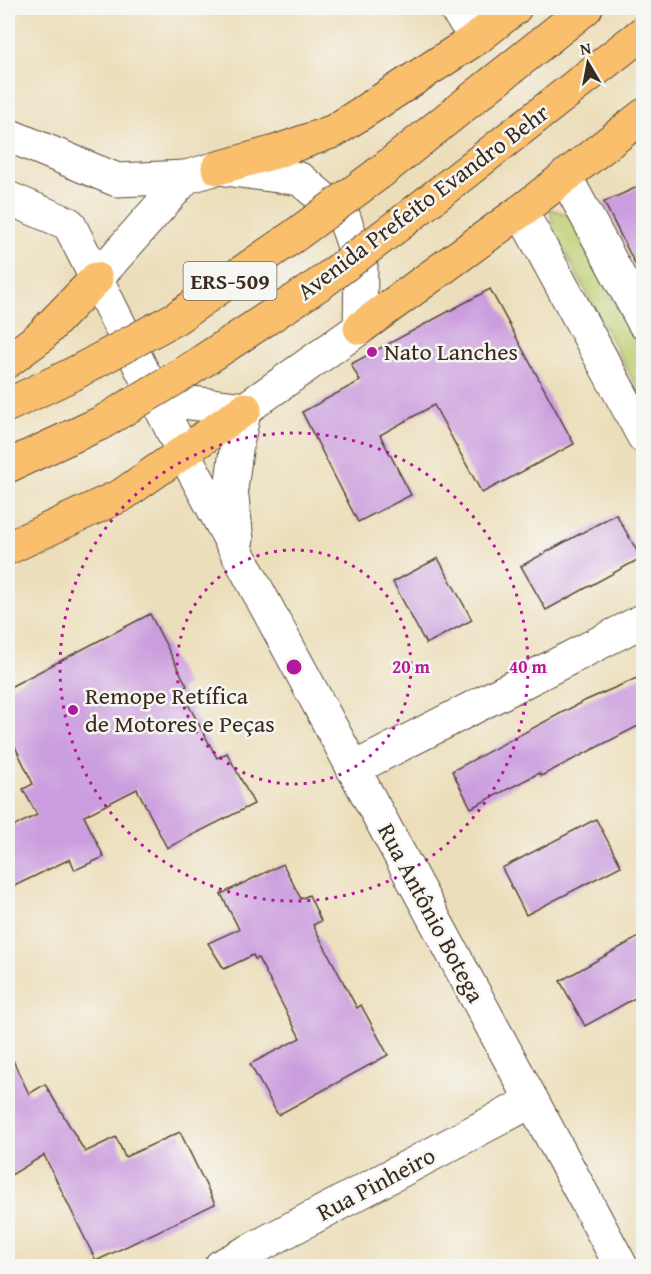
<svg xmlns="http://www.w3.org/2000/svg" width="651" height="1274" font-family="'Gentium Book Plus',serif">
<rect width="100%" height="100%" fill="#f6f6f2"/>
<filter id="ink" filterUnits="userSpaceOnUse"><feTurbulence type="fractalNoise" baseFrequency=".0167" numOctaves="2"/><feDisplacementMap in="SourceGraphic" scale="12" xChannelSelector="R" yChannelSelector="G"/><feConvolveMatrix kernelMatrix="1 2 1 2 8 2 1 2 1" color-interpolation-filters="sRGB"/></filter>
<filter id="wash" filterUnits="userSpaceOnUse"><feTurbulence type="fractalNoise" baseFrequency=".008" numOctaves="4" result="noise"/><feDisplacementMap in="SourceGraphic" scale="24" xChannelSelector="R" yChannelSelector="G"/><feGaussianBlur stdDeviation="1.35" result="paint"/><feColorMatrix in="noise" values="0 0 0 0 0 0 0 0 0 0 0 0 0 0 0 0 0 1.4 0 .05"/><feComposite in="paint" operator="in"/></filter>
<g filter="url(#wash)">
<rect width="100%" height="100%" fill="#ecdeba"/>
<!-- green -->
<polygon fill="#bdce70" stroke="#7c7c47" stroke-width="1.5" points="550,209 569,215 643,357 643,399 554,231"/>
<g id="blocks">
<!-- building -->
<g fill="#cb9dde">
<polygon points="644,184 644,282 604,202"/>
<polygon points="490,289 574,444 482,493 434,405 380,435 411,495 358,522 302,412 360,381 351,364"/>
<polygon points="616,514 641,558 546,610 521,566"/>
<polygon points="438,558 472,620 426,644 393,582"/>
<polygon points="150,614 187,686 180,689 217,758 227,753 254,804 167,848 137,789 84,816 104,857 75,870 70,859 8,889 8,829 37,815 23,789 33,784 8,732 8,688"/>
<polygon points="644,675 644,723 541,776 539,773 471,808 452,771 582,702"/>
<polygon points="596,819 621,866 526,915 502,868"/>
<polygon points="283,864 301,899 309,895 321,921 313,925 357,1008 361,1005 388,1055 278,1115 250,1064 300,1038 258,958 255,959 253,955 224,969 208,943 239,929 221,894"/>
<polygon points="644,934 644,993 585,1026 560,981"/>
<polygon points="8,1050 29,1094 45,1084 85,1152 116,1137 125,1157 180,1132 215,1204 96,1261 44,1155 8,1177"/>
</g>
</g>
</g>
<g filter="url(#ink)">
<use href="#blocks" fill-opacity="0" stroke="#564535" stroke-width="1.5"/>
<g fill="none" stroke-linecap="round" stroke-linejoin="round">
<defs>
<g id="minor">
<polyline points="455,8 477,38"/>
<polyline points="8,135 117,180 186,177"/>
<polyline points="565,176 644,323"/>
<polyline points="8,198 69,224 183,452 621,1266"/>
<polyline points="521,211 644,437"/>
<polyline points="96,279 186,177 218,168 300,179 343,215 361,266 360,328 245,409"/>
<polyline points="146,377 182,402 245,409"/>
<polyline points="237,539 231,489 237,443 245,409"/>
<polyline points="353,769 644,620"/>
<polyline points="221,1266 532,1101"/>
</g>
<g id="highway">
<polyline points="218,168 275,152 334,131 477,38 515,8"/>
<polyline points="378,174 586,8"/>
<polyline points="401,223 644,32"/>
<polyline points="360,328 521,211 644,115"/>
<polyline points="8,361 40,337 96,279"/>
<polyline points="8,405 73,374"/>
<polyline points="8,466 101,423"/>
<polyline points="8,548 122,495 245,409"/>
</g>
</defs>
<!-- minor casing -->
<use href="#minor" stroke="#564535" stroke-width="35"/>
<!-- highway casing -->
<use href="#highway" stroke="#564535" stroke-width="35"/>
<!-- minor -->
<use href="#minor" stroke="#fff" stroke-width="33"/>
<!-- highway -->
<use href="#highway" stroke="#f9bf6d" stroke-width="33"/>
<defs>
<g id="highway-bridge">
<polyline points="73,374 176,318 294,236 378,174"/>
<polyline points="101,423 186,372 321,283 401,223"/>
</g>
</defs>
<!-- highway-bridge casing -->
<use href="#highway-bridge" stroke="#564535" stroke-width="35" stroke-linecap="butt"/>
<!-- highway-bridge -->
<use href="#highway-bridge" stroke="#f9bf6d" stroke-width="33"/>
</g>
</g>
<!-- distance rings -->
<g fill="none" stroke="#b5179e" stroke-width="3" stroke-dasharray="3 6">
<circle cx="294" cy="667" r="117"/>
<circle cx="294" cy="667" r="234"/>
</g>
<!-- markers -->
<g fill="#b5179e" stroke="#f6f6f2" stroke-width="2">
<circle cx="372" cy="352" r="6"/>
<circle cx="73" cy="710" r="6"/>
</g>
<g text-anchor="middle" stroke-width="5" stroke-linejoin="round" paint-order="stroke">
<!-- shield labels -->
<rect fill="#f6f6f2" stroke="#73675e" stroke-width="1.5" x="183.5" y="262" width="93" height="38" rx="4.5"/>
<g font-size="22" font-weight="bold" fill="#3b2a1e">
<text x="230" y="289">ERS-509</text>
</g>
<!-- street labels -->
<g font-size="24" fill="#3b2a1e" stroke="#f6f6f2">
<text transform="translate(423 202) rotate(-37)" y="8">Avenida Prefeito Evandro Behr</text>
<text transform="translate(431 913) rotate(62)" y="8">Rua Antônio Botega</text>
<text transform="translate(376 1184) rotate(-28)" y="8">Rua Pinheiro</text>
</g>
<!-- poi labels -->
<g font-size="24" fill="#3b2a1e" stroke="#f6f6f2" text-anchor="start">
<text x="384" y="360">Nato Lanches</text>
<text x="85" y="704">Remope Retífica<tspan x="85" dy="28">de Motores e Peças</tspan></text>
</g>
</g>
<circle cx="294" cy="667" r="9" fill="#b5179e" stroke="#f6f6f2" stroke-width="3"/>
<g font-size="18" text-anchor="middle" font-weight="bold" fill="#b5179e" stroke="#f6f6f2" stroke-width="5" stroke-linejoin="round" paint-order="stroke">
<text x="411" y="673">20 m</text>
<text x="528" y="673">40 m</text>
</g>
<!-- margin -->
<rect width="651" height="1274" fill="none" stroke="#f6f6f2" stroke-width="30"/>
<!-- north arrow -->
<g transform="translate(588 63) rotate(350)" stroke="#f6f6f2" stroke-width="4.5" paint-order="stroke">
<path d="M0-4.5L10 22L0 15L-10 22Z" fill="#3b2a1e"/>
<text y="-9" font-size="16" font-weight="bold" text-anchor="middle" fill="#3b2a1e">N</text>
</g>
</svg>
